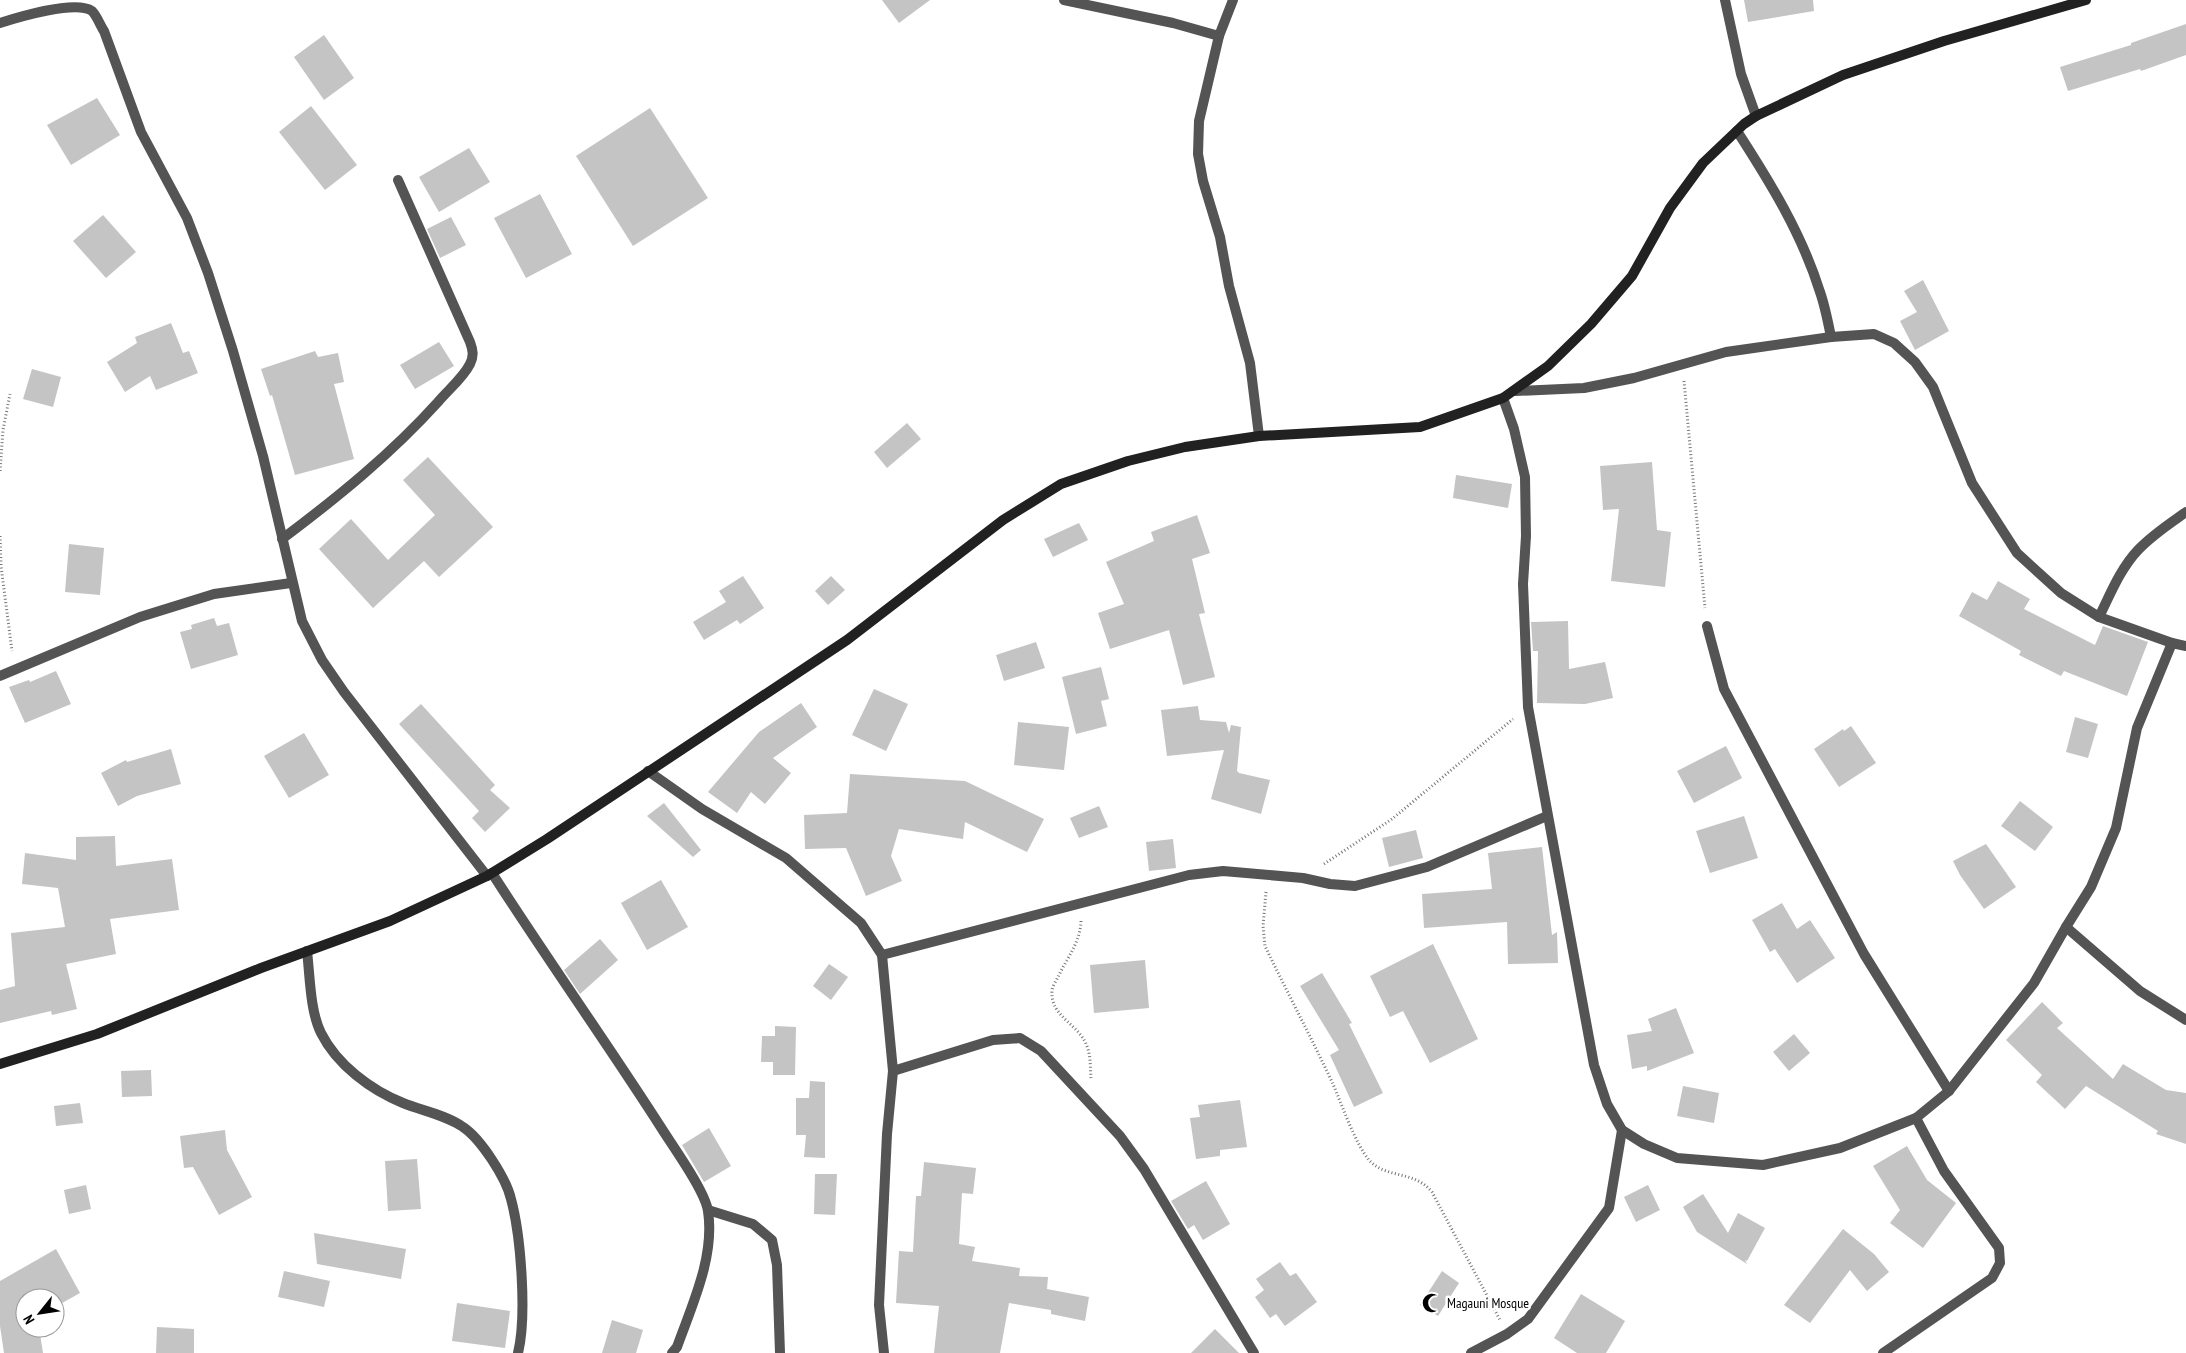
<svg xmlns="http://www.w3.org/2000/svg" width="2186" height="1353" font-family="'PT Sans Narrow',sans-serif">
<rect width="100%" height="100%" fill="#fff"/>
<!-- building -->
<g fill="#c4c4c4">
<polygon points="882,0 930,0 899,23"/>
<polygon points="1744,0 1813,0 1814,11 1748,22"/>
<polygon points="2186,24 2186,55 2141,71 2140,69 2068,91 2060,67 2131,45 2131,43"/>
<polygon points="324,35 354,78 324,100 294,57"/>
<polygon points="97,98 120,135 71,165 47,125"/>
<polygon points="311,106 357,165 325,190 279,132"/>
<polygon points="650,108 708,198 633,246 576,156"/>
<polygon points="469,148 490,182 439,212 419,177"/>
<polygon points="540,194 572,254 526,278 494,218"/>
<polygon points="103,215 136,252 106,278 73,241"/>
<polygon points="451,217 466,245 440,258 427,229"/>
<polygon points="1923,280 1949,331 1915,350 1900,321 1917,312 1904,291"/>
<polygon points="171,323 183,353 189,351 198,373 156,390 150,376 125,392 107,362 137,343 135,337"/>
<polygon points="439,342 454,366 415,389 400,365"/>
<polygon points="315,351 318,357 338,353 344,382 334,384 354,459 295,475 272,395 270,396 261,369"/>
<polygon points="32,369 61,377 53,407 23,399"/>
<polygon points="907,423 921,439 887,468 874,452"/>
<polygon points="428,457 493,527 439,577 424,561 373,608 319,549 351,519 388,560 435,515 403,480"/>
<polygon points="1652,462 1657,530 1671,532 1665,587 1611,581 1619,509 1603,510 1600,466"/>
<polygon points="1456,475 1512,484 1508,508 1453,498"/>
<polygon points="1197,515 1210,553 1192,559 1205,613 1199,614 1215,677 1183,685 1169,630 1110,649 1098,613 1124,604 1106,562 1154,541 1151,532"/>
<polygon points="1079,523 1088,540 1053,557 1044,539"/>
<polygon points="69,544 104,548 100,595 65,592"/>
<polygon points="743,576 764,608 740,624 737,620 704,640 693,622 726,602 719,591"/>
<polygon points="831,576 845,590 828,605 815,591"/>
<polygon points="1998,581 2030,599 2024,609 2095,645 2103,626 2148,642 2127,696 2064,671 2061,676 2019,655 2021,651 1959,616 1972,592 1987,600"/>
<polygon points="214,618 217,626 229,623 238,655 191,669 180,632 192,629 191,625"/>
<polygon points="1568,621 1569,669 1605,662 1613,698 1585,704 1537,703 1538,651 1533,651 1531,622"/>
<polygon points="1036,642 1045,668 1004,681 996,655"/>
<polygon points="1101,667 1109,699 1101,701 1107,726 1076,734 1062,677"/>
<polygon points="56,671 71,704 25,723 9,687 29,680 30,682"/>
<polygon points="874,689 908,704 886,751 852,735"/>
<polygon points="801,703 817,727 773,758 791,773 765,804 751,792 737,813 708,792 759,732"/>
<polygon points="421,704 495,785 490,790 510,808 485,832 472,818 479,811 399,724"/>
<polygon points="1198,706 1200,720 1226,722 1229,733 1231,725 1241,727 1237,771 1239,773 1270,780 1261,814 1211,799 1224,750 1167,756 1161,710"/>
<polygon points="2075,717 2098,724 2088,758 2066,752"/>
<polygon points="1018,722 1069,727 1064,770 1014,765"/>
<polygon points="1851,726 1876,763 1839,787 1814,749 1843,729 1844,731"/>
<polygon points="304,733 329,775 289,798 264,756"/>
<polygon points="1726,746 1742,778 1694,803 1677,771"/>
<polygon points="171,749 181,784 137,796 118,806 101,773 126,760 127,762"/>
<polygon points="850,774 965,781 1044,819 1027,852 965,822 963,839 899,829 891,856 902,881 866,896 846,848 805,849 804,815 847,813"/>
<polygon points="2020,801 2053,827 2035,851 2001,826"/>
<polygon points="664,803 701,850 693,857 647,816"/>
<polygon points="1099,806 1108,827 1079,838 1070,818"/>
<polygon points="1744,816 1758,858 1710,873 1696,831"/>
<polygon points="1416,830 1423,858 1389,867 1382,838"/>
<polygon points="115,836 116,866 172,859 179,910 110,919 116,954 66,964 77,1009 52,1015 51,1011 0,1023 0,990 15,986 11,933 65,927 58,888 22,884 25,853 76,860 76,837"/>
<polygon points="1173,839 1176,868 1149,871 1146,842"/>
<polygon points="1986,844 2016,887 1984,909 1960,875 1953,861"/>
<polygon points="1542,847 1552,935 1557,932 1558,963 1508,964 1507,922 1424,928 1422,894 1492,889 1488,853"/>
<polygon points="661,880 688,927 647,950 621,903"/>
<polygon points="1782,903 1797,929 1810,920 1835,958 1797,983 1775,949 1770,952 1752,920"/>
<polygon points="600,939 618,960 580,994 564,970"/>
<polygon points="1433,944 1478,1039 1430,1063 1403,1011 1390,1017 1370,976"/>
<polygon points="1145,960 1149,1008 1094,1013 1090,965"/>
<polygon points="829,964 848,977 831,1000 813,986"/>
<polygon points="1322,973 1352,1023 1349,1024 1383,1093 1354,1107 1330,1055 1339,1050 1300,986"/>
<polygon points="2042,1002 2063,1023 2057,1028 2113,1079 2123,1064 2166,1090 2186,1093 2186,1144 2156,1134 2158,1131 2086,1086 2065,1109 2036,1082 2042,1075 2006,1040"/>
<polygon points="1676,1008 1694,1053 1647,1071 1647,1066 1632,1069 1627,1035 1652,1031 1648,1019"/>
<polygon points="775,1026 796,1027 795,1075 773,1075 773,1062 761,1062 762,1036 775,1036"/>
<polygon points="1794,1034 1810,1053 1789,1071 1773,1052"/>
<polygon points="151,1070 152,1096 122,1097 121,1071"/>
<polygon points="810,1081 825,1082 825,1158 804,1157 806,1135 796,1135 796,1098 809,1098"/>
<polygon points="1683,1086 1719,1093 1714,1123 1677,1116"/>
<polygon points="1240,1100 1247,1147 1220,1150 1220,1156 1196,1159 1190,1118 1200,1117 1198,1105"/>
<polygon points="80,1103 83,1123 56,1126 54,1106"/>
<polygon points="709,1128 731,1166 704,1182 682,1145"/>
<polygon points="225,1130 227,1150 252,1197 219,1215 193,1167 184,1168 180,1136"/>
<polygon points="1907,1146 1927,1180 1956,1203 1923,1248 1890,1223 1900,1210 1873,1166"/>
<polygon points="417,1159 421,1209 388,1211 385,1161"/>
<polygon points="924,1162 976,1168 973,1194 962,1193 959,1244 975,1247 972,1261 1020,1268 1019,1276 1048,1277 1047,1289 1089,1297 1085,1321 1051,1314 1051,1310 1009,1303 1000,1353 934,1353 939,1306 896,1303 899,1251 913,1252 916,1196 921,1196"/>
<polygon points="815,1174 837,1174 835,1215 814,1214"/>
<polygon points="1206,1181 1230,1224 1203,1240 1194,1225 1188,1229 1171,1201"/>
<polygon points="86,1185 91,1209 69,1214 64,1190"/>
<polygon points="1648,1185 1660,1210 1636,1222 1624,1197"/>
<polygon points="1703,1194 1728,1233 1738,1213 1765,1228 1747,1261 1745,1260 1747,1264 1697,1232 1683,1207"/>
<polygon points="1843,1229 1874,1254 1889,1272 1867,1291 1850,1270 1810,1323 1784,1305"/>
<polygon points="314,1233 406,1249 401,1279 317,1264"/>
<polygon points="56,1249 80,1293 55,1307 55,1298 25,1298 25,1328 39,1328 43,1353 4,1353 0,1326 0,1281"/>
<polygon points="1280,1262 1290,1276 1296,1273 1317,1302 1285,1326 1276,1314 1270,1318 1255,1297 1264,1290 1256,1279"/>
<polygon points="284,1271 330,1281 324,1307 278,1297"/>
<polygon points="1442,1271 1459,1283 1438,1316 1420,1305"/>
<polygon points="1581,1294 1625,1321 1606,1353 1577,1353 1554,1338"/>
<polygon points="457,1303 510,1311 505,1348 452,1341"/>
<polygon points="612,1320 643,1330 636,1353 602,1353"/>
<polygon points="157,1327 194,1329 194,1353 156,1353"/>
<polygon points="1215,1329 1239,1353 1191,1353"/>
</g>
<g fill="none" stroke-linecap="round" stroke-linejoin="round">
<!-- path -->
<g stroke="#767676" stroke-width="3" stroke-dasharray="1 2.5" stroke-linecap="butt">
<polyline points="1684,381 1705,608"/>
<polyline points="0,471 3,430 10,394"/>
<polyline points="0,536 1,566 12,651"/>
<polyline points="1324,864 1392,819 1513,719"/>
<path d="M1266,892L1263,926L1265,946C1287,992 1311,1037 1333,1084C1342,1105 1355,1143 1369,1160C1386,1179 1414,1170 1432,1192L1500,1320"/>
<path d="M1081,921C1080,943 1067,958 1058,977C1056,981 1052,987 1052,991C1050,1016 1078,1024 1086,1044C1091,1054 1090,1067 1091,1078"/>
</g>
<!-- street -->
<g stroke="#545454" stroke-width="10">
<polyline points="1064,0 1173,23 1219,36"/>
<polyline points="1233,0 1219,36 1199,121 1198,154 1203,181 1220,237 1229,286 1250,363 1259,436"/>
<polyline points="1725,0 1741,74 1756,116"/>
<path d="M0,23C19,17 76,0 92,11C97,16 100,25 104,31L141,132L187,218L208,273L233,351L263,456L302,621L322,660L344,692L487,876"/>
<path d="M1737,131C1770,182 1802,234 1820,292C1825,306 1828,322 1831,337"/>
<polyline points="1516,391 1584,388 1634,378 1726,352 1831,337 1874,334 1894,343 1915,362 1933,387 1972,483 2017,553 2061,593 2099,617 2172,643 2186,646"/>
<polyline points="1503,398 1514,429 1525,477 1526,536 1523,584 1528,707 1594,1065 1607,1104 1622,1130 1644,1144 1677,1158 1763,1165 1840,1148 1916,1118 1949,1091 2034,983 2066,927 2091,887 2116,828 2137,728 2172,643"/>
<path d="M282,539C338,497 391,454 438,402C448,390 463,378 470,364C474,356 473,350 470,342L398,180"/>
<path d="M2099,617C2110,595 2120,569 2138,550C2152,535 2169,524 2186,512"/>
<polyline points="1707,626 1724,689 1864,954 1949,1091"/>
<polyline points="0,676 140,617 214,594 291,583"/>
<polyline points="648,771 702,809 786,858 861,923 882,955 893,1071 887,1134 879,1305 884,1353"/>
<path d="M492,873C547,959 607,1043 662,1129C674,1148 705,1191 708,1211C715,1257 692,1305 677,1347L672,1353"/>
<polyline points="2066,927 2140,991 2186,1020"/>
<path d="M307,951C310,976 310,1011 321,1033C337,1065 371,1090 403,1103C423,1111 446,1115 463,1127C481,1139 506,1178 511,1199C521,1236 527,1316 518,1353"/>
<polyline points="882,955 1189,875 1223,871 1303,878 1330,884 1355,886 1427,867 1547,816"/>
<polyline points="893,1071 993,1040 1020,1038 1041,1051 1120,1136 1144,1169 1254,1353"/>
<polyline points="708,1210 753,1224 772,1240 777,1265 780,1353"/>
<polyline points="1471,1353 1507,1334 1528,1319 1609,1208 1622,1130"/>
<polyline points="1883,1353 1992,1278 2000,1263 1999,1248 1944,1171 1916,1118"/>
</g>
<!-- secondary -->
<polyline stroke="#212121" stroke-width="10" points="0,1064 97,1034 261,968 390,921 487,876 547,839 847,640 1003,520 1061,484 1128,461 1185,447 1259,436 1420,427 1503,398 1548,366 1591,324 1632,276 1670,208 1703,163 1744,124 1756,116 1843,75 1944,41 2086,0"/>
</g>
<!-- icons -->
<defs>
<symbol id="mosque-bare" viewBox="-9 -9 18 18"><path d="M3.5-4.9A6 6 0 1 0 3.5 4.9A5 5 0 1 1 3.5-4.9Z" fill="#000" stroke="#fff" stroke-width="2.5" paint-order="stroke"/></symbol>
</defs>
<g fill-rule="evenodd">
<use href="#mosque-bare" x="1418" y="1289" width="28" height="28"/>
</g>
<g text-anchor="middle" stroke-width="5" stroke-linejoin="round" paint-order="stroke">
<!-- poi labels -->
<g font-size="14" fill="#000" stroke="#fff" text-anchor="start">
<text x="1447" y="1308">Magauni Mosque</text>
</g>
</g>
<!-- north arrow -->
<g transform="translate(40 1313) rotate(240)"><circle r="24" fill="#ffffff" stroke="#999999"/>
<path d="M0-4L9 19L0 12L-9 19Z" fill="#000000"/>
<text y="-8" font-size="14" font-weight="bold" text-anchor="middle" fill="#000000">N</text>
</g>
</svg>
